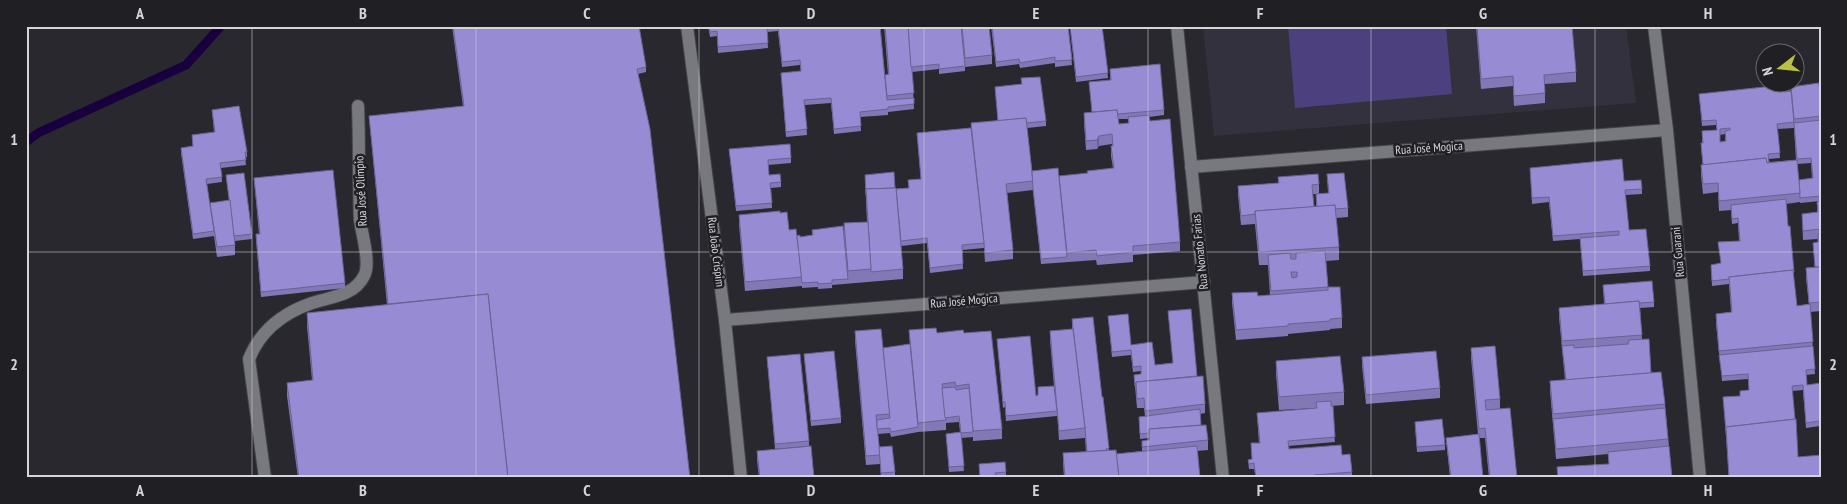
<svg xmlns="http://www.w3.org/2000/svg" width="1847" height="504" font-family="'PT Sans Narrow',sans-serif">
<rect width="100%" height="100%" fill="#29282e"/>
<!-- built -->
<polygon fill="#32313d" points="1203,26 1626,26 1636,103 1214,136"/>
<!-- green -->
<polygon fill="#4d407e" points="1288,26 1446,26 1452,94 1295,108"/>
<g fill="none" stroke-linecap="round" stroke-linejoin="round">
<!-- stream -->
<polyline stroke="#17003d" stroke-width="9" points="26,142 38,133 186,65 221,26"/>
<defs>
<g id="street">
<polyline points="1177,26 1223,478"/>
<polyline points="1654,26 1667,130 1700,478"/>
<polyline points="1191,167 1667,130"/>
<polyline points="725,320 1204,282"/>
<path d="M265,478L249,359C260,331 283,313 312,303C330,297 354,296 364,276C371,264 362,235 360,220C359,208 360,195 359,182C359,157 359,132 358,106"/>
</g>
<polyline id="secondary" points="687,26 725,320 741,478"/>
</defs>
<!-- street casing -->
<use href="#street" stroke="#454449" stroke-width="14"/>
<!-- secondary casing -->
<use href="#secondary" stroke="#454449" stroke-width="14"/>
<!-- street -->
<use href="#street" stroke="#78787f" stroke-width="12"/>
<!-- secondary -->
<use href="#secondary" stroke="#78787f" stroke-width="12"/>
</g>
<!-- wall -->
<g fill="#8278b5" fill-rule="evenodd">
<polygon points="452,26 639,26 646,67 646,72 638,74 690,478 298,478 287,396 287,383 312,380 307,326 307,313 387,305 369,116 463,106"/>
<polygon points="708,26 880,26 885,77 888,74 884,26 989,26 992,55 992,64 965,67 965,71 939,74 939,69 912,72 914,109 888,112 888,115 860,117 861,131 834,134 831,103 805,105 807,135 786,137 781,73 801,71 800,65 782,67 778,31 767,32 768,48 718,53 717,36 710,37"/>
<polygon points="991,26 1068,26 1072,65 1055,67 1055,63 1020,68 1019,64 996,67"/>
<polygon points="1070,26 1102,26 1108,78 1076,82"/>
<polygon points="1476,26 1572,26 1576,72 1576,82 1545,84 1545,103 1514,106 1513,86 1481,89"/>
<path d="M1110,69L1164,110V115L1149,117L1180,242V251L1133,255V262L1097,265L1096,260L1041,264L1033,190L1007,193L1013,250V259L985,262L984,248L962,250L963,269L930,273L927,243L901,246L903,269V279L832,285V288L818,289V287L802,288V286L745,291L739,225V215L780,213L789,230L800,237L812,235V230L844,233V223L867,222L865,180L896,189L909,188L908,180L921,179L917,133L971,128V123L998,121L995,87L1022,84L1021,78L1046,121V126L1027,128L1032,171L1059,182L1087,173L1113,168L1111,156V146H1112V144L1099,146L1097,149L1086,150L1084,123V113L1092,112L1089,82L1110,80ZM1118,119H1128V123L1119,124Z"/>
<path d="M1821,86V201L1800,203V202L1786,204L1788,226L1794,272L1793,277L1797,306L1809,304L1806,278V268L1815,267L1813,243L1818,242V239L1803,240L1802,214L1817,212V202L1821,201V311L1810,312L1815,374L1806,375L1807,385L1821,383V429L1820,426L1806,428L1803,390L1792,391L1798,457L1821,478H1729L1723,397L1740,396V391L1749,390L1748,379L1722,381L1716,324V314L1731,312L1729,284L1712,286L1711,265L1721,263L1718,242L1739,241L1738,223L1732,224L1731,210L1719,211L1718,192L1703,194L1701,175V165H1703L1701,148V143H1702V131L1717,130L1716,125L1702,126L1699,94L1791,91ZM1794,128L1796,160L1769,162L1768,159L1780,158L1777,129ZM1725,134V141L1720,142V135ZM1811,163L1812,178L1799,180L1797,164Z"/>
<polygon points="212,110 247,152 247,157 245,157 246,165 221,168 222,182 207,184 210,207 229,200 226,175 252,234 252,239 235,241 235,255 217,257 214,236 193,239 181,153 181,148 193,147 192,135 214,132"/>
<polygon points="729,149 791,158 791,163 768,165 769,175 781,182 781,187 771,188 772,208 736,211"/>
<polygon points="1530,168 1624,181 1642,189 1642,194 1625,195 1629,230 1650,266 1650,271 1583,276 1580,239 1553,241 1549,202 1532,204"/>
<path d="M1327,174L1348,208V217L1336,218L1339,247V260L1326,261L1328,287L1342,318V328L1330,329V330L1288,334V336L1236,340L1232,303V293L1258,296L1270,295L1268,265H1259L1255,224L1241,225L1238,195V186L1278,183V177L1319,184V194L1328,193ZM1313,194H1316V207H1314Z"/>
<polygon points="254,178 345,283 345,288 261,297 256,239 256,234 259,234"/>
<polygon points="1603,285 1654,302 1654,307 1640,308 1642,339 1651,373 1665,404 1672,478 1558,478 1557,467 1609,464 1608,454 1556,459 1550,391 1550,381 1565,380 1559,317 1559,308 1604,304"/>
<polygon points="1168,311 1197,376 1205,404 1205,413 1200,414 1201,425 1208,440 1208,450 1197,451 1200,478 1064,478 1063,463 1063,453 1086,452 1085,438 1059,440 1057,411 1057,416 1006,421 1005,407 1003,408 997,339 1036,396 1038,395 1038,387 1056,409 1050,340 1050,331 1072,329 1072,319 1102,397 1103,397 1109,450 1116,454 1142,451 1142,441 1149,440 1149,438 1140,439 1139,417 1145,416 1144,408 1137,408 1134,375 1141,374 1141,371 1133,372 1131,355 1112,357 1108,316 1131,345 1155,365 1173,363"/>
<polygon points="909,330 937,333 964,333 1002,429 1002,439 973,441 973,436 973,437 961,438 964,471 949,472 946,434 960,432 959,422 946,423 946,430 918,432 891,437 890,433 878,434 879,447 895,472 895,477 881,478 880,464 866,465 855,341 855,331 883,348 910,344"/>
<polygon points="1471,348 1500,399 1500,409 1517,478 1489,478 1485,438 1479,438 1483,478 1450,478 1446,438 1478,434 1471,358"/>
<polygon points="804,354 841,418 841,423 811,426"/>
<polygon points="767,357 809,441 809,446 775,449"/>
<polygon points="1362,357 1440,388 1440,398 1366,404 1362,366"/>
<polygon points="1276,361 1344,392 1344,405 1331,406 1335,442 1288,446 1289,449 1342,455 1352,472 1352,477 1256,478 1254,469 1249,469 1248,460 1252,459 1251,443 1259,443 1257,413 1317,408 1279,410 1276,374"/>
<polygon points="1415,422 1445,445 1445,450 1417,452"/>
<polygon points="757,451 814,478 759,478 757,460"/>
<polygon points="979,464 1006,472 1006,477 980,478"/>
</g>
<!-- shaded-wall -->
<polygon fill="#6a6194" points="1099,136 1099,146 1097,149 1097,140"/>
<!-- building -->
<g fill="#978bd3" stroke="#6a6194" fill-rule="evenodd">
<polygon points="453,26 639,26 646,67 637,69 650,129 690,478 508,478 488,294 388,304 369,116 464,106"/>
<polygon points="709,26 772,26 767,27 768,43 718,47 717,31 710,32"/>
<polygon points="778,26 880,26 887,100 914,98 914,104 888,107 888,109 860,112 861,126 834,129 831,98 804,100 807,129 786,132 781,73 801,71 800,60 782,62"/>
<polygon points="885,26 908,26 914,93 887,96 885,75 889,74"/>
<polygon points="908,26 961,26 965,66 939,69 939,64 911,67"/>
<polygon points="962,26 989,26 992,55 965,58"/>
<polygon points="992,26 1068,26 1072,60 1055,61 1055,57 1020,63 1019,59 996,62"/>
<polygon points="1070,26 1102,26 1108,73 1076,77"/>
<polygon points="1477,26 1572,26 1576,72 1544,75 1545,93 1514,96 1513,76 1481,79"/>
<polygon points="1160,64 1164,110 1118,114 1117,110 1092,112 1089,82 1111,80 1110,69"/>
<polygon points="1040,77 1046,121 1027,123 1026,118 998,121 995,87 1022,84 1021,78"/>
<polygon points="1819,83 1819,86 1821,86 1821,116 1794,119 1791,87"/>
<path d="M1783,85L1784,92L1791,91L1794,122L1777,124L1780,153L1768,154L1769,162L1767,163L1766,158L1703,165L1701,143H1703L1702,131L1717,130L1716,120L1702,121L1699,94ZM1730,128V130L1725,131L1726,141L1720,142V129Z"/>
<polygon points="239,106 247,152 245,152 246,160 220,163 222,177 206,179 214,231 193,234 181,148 193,146 192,135 215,132 212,110"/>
<polygon points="1117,110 1119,124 1129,123 1128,117 1149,115 1150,121 1170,119 1180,242 1133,246 1133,252 1097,256 1096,250 1067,253 1059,176 1088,173 1087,171 1114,168 1111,146 1113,146 1112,134 1099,136 1097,140 1086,141 1084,113"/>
<polygon points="1026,118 1033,181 1006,184 1013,250 985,253 971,123"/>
<polygon points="1821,120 1821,196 1800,198 1799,180 1813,178 1811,158 1797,159 1794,123"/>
<polygon points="971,128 984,243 962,245 963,264 930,268 927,238 901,241 896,189 909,188 908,180 921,179 917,133"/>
<polygon points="790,144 791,158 768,160 769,175 780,174 781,182 770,183 772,203 736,206 729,149"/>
<polygon points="1766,158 1767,163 1797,160 1800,193 1719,201 1718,183 1703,184 1701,165"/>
<polygon points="1622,159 1624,181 1641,180 1642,189 1625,190 1629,230 1646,229 1650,266 1583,271 1580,238 1619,235 1619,231 1553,236 1549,197 1532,198 1530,168"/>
<polygon points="1058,168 1067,257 1041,259 1033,189 1032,171"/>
<polygon points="333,170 345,283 261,292 256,234 260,234 254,178"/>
<polygon points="894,172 895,188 866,189 866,194 865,175"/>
<polygon points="244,173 252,234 234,236 226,175"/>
<polygon points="1344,173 1348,208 1335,209 1335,205 1317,207 1316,194 1329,193 1327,174"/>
<polygon points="1318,174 1319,184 1312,185 1314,207 1255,211 1255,214 1241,216 1238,186 1279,183 1278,177"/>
<polygon points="896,188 903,269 871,272 866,189"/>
<polygon points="1786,199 1788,226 1790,226 1794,272 1793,272 1793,270 1729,277 1729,279 1712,281 1711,265 1721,263 1718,242 1740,241 1738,218 1732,219 1731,205"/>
<polygon points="230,200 235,245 217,247 210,203"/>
<polygon points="1821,201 1821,229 1803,231 1802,214 1818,212 1817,202"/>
<polygon points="1335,205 1339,247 1259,252 1255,211"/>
<polygon points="780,211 780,213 787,212 789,230 796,229 802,277 745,282 739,215"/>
<polygon points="868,222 871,269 848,271 844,223"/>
<polygon points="843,226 848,279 832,280 832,283 818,284 818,282 802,283 797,236 800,235 800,237 813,235 812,230"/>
<polygon points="1818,234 1821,234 1821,267 1815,267 1813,243 1818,242"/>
<path d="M1325,251L1328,287H1340L1342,318L1330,319V321L1288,324V326L1236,330L1232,293L1257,292L1258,296L1328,290V287L1271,291L1268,255L1290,253L1291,259H1296V253ZM1291,272H1297V277L1292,278Z"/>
<polygon points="1821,267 1821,302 1809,303 1806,268"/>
<polygon points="1793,270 1797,306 1810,304 1813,342 1719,351 1716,314 1732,312 1729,277"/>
<polygon points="1652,281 1654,302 1639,303 1639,301 1605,304 1603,285"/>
<polygon points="488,294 508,478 299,478 287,383 313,380 307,313"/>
<polygon points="1639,301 1642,335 1562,341 1559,308"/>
<polygon points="1191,309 1197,376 1136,382 1135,386 1134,375 1141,374 1141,366 1133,367 1131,350 1112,352 1108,316 1128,314 1131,345 1152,342 1155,365 1173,363 1168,311"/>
<polygon points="1093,317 1102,397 1103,397 1109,448 1106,449 1106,450 1087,452 1085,428 1072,319"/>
<polygon points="936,328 937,333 963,330 964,333 991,331 1002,429 973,431 969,384 956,386 955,382 942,384 946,420 918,423 909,330"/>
<polygon points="881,329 890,414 876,415 880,455 866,456 855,331"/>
<polygon points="1073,329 1085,428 1059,431 1050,331"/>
<polygon points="1030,336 1036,396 1038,395 1038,387 1054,386 1057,411 1006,416 1005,402 1003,402 997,339"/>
<polygon points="1649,339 1651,373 1566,380 1562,346 1574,345 1574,348 1628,344 1629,340"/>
<polygon points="910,344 918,427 891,432 890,428 877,429 877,420 890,418 883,348"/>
<polygon points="1495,346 1500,399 1485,400 1486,410 1510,408 1517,478 1490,478 1485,428 1479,429 1471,348"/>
<polygon points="1813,346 1815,369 1806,370 1807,385 1821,383 1821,424 1820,421 1806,423 1803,385 1792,386 1795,419 1726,427 1726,431 1723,397 1740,396 1740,391 1749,390 1748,374 1722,376 1719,355"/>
<polygon points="834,351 841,418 811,421 804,354"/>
<polygon points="1436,351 1440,388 1366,395 1362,357"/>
<polygon points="800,354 809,441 775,444 767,357"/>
<polygon points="1340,356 1344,392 1279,397 1276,361"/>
<polygon points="1661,372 1665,404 1553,414 1550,381"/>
<polygon points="1203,376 1205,404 1145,411 1144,398 1137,399 1136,382"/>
<polygon points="955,387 956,390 969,388 973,432 961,433 959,416 945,418 942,388"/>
<polygon points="1331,401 1331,406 1333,406 1335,437 1288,441 1289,449 1341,445 1342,455 1350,454 1352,472 1314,475 1315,477 1345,475 1346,478 1256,478 1254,463 1249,464 1248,460 1252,459 1251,443 1260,443 1257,413 1317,408 1316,402"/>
<polygon points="1665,408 1668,439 1556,449 1553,419"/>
<polygon points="1200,409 1201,425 1149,429 1149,433 1140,434 1139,417"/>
<polygon points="1442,419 1445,445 1417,447 1415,422"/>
<polygon points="1796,419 1798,457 1821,455 1821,478 1729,478 1726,427"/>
<polygon points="1206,425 1208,440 1142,447 1142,441 1149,440 1149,429"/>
<polygon points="961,432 964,466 949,467 946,434"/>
<polygon points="1479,434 1483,478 1451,478 1446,438"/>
<polygon points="811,446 814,478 760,478 757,451"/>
<polygon points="892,446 895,472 881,473 879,447"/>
<polygon points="1197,446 1200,478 1119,478 1116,454"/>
<polygon points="1669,446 1672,478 1558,478 1557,467 1609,464 1608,452"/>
<polygon points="1116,450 1119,478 1065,478 1063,453"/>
<polygon points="1005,462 1006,472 995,473 996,478 980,478 979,464"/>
</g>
<!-- grid -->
<path fill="none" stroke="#d5d5d9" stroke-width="1" stroke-opacity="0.55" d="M252,26V478M476,26V478M699,26V478M924,26V478M1148,26V478M1371,26V478M1595,26V478M26,252H1821"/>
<g text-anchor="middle" stroke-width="5" stroke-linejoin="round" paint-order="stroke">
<!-- street labels -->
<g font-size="12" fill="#d5d5d9" stroke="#1f1f24">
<text transform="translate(1429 148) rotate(-4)" y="4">Rua José Mogica</text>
<text transform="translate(361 191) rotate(-93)" y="4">Rua José Olímpio</text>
<text transform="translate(716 252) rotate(83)" y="4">Rua João Crispim</text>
<text transform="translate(1200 252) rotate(-96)" y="4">Rua Nonato Farias</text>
<text transform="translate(1678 252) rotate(-95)" y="4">Rua Guarani</text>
<text transform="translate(964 301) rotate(-5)" y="4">Rua José Mogica</text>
</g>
</g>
<!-- border -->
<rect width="1847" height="504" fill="none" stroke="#1f1f24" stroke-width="55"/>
<!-- north arrow -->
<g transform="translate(1780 68) rotate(254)"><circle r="24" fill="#1f1f24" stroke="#68686c"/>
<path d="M0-4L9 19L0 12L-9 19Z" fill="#bcbf44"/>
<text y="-8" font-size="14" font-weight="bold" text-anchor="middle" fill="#d5d5d9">N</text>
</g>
<rect x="28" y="28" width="1792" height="448" fill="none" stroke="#d5d5d9" stroke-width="2"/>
<g font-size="16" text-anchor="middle" font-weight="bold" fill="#d5d5d9">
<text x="140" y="19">A</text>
<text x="363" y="19">B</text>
<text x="587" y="19">C</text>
<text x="811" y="19">D</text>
<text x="1036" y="19">E</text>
<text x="1260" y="19">F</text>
<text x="1483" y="19">G</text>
<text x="1708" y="19">H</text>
<text x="14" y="145">1</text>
<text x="1833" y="145">1</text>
<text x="14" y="370">2</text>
<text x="1833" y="370">2</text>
<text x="140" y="496">A</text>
<text x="363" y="496">B</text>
<text x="587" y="496">C</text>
<text x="811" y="496">D</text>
<text x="1036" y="496">E</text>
<text x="1260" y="496">F</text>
<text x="1483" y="496">G</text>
<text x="1708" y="496">H</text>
</g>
</svg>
